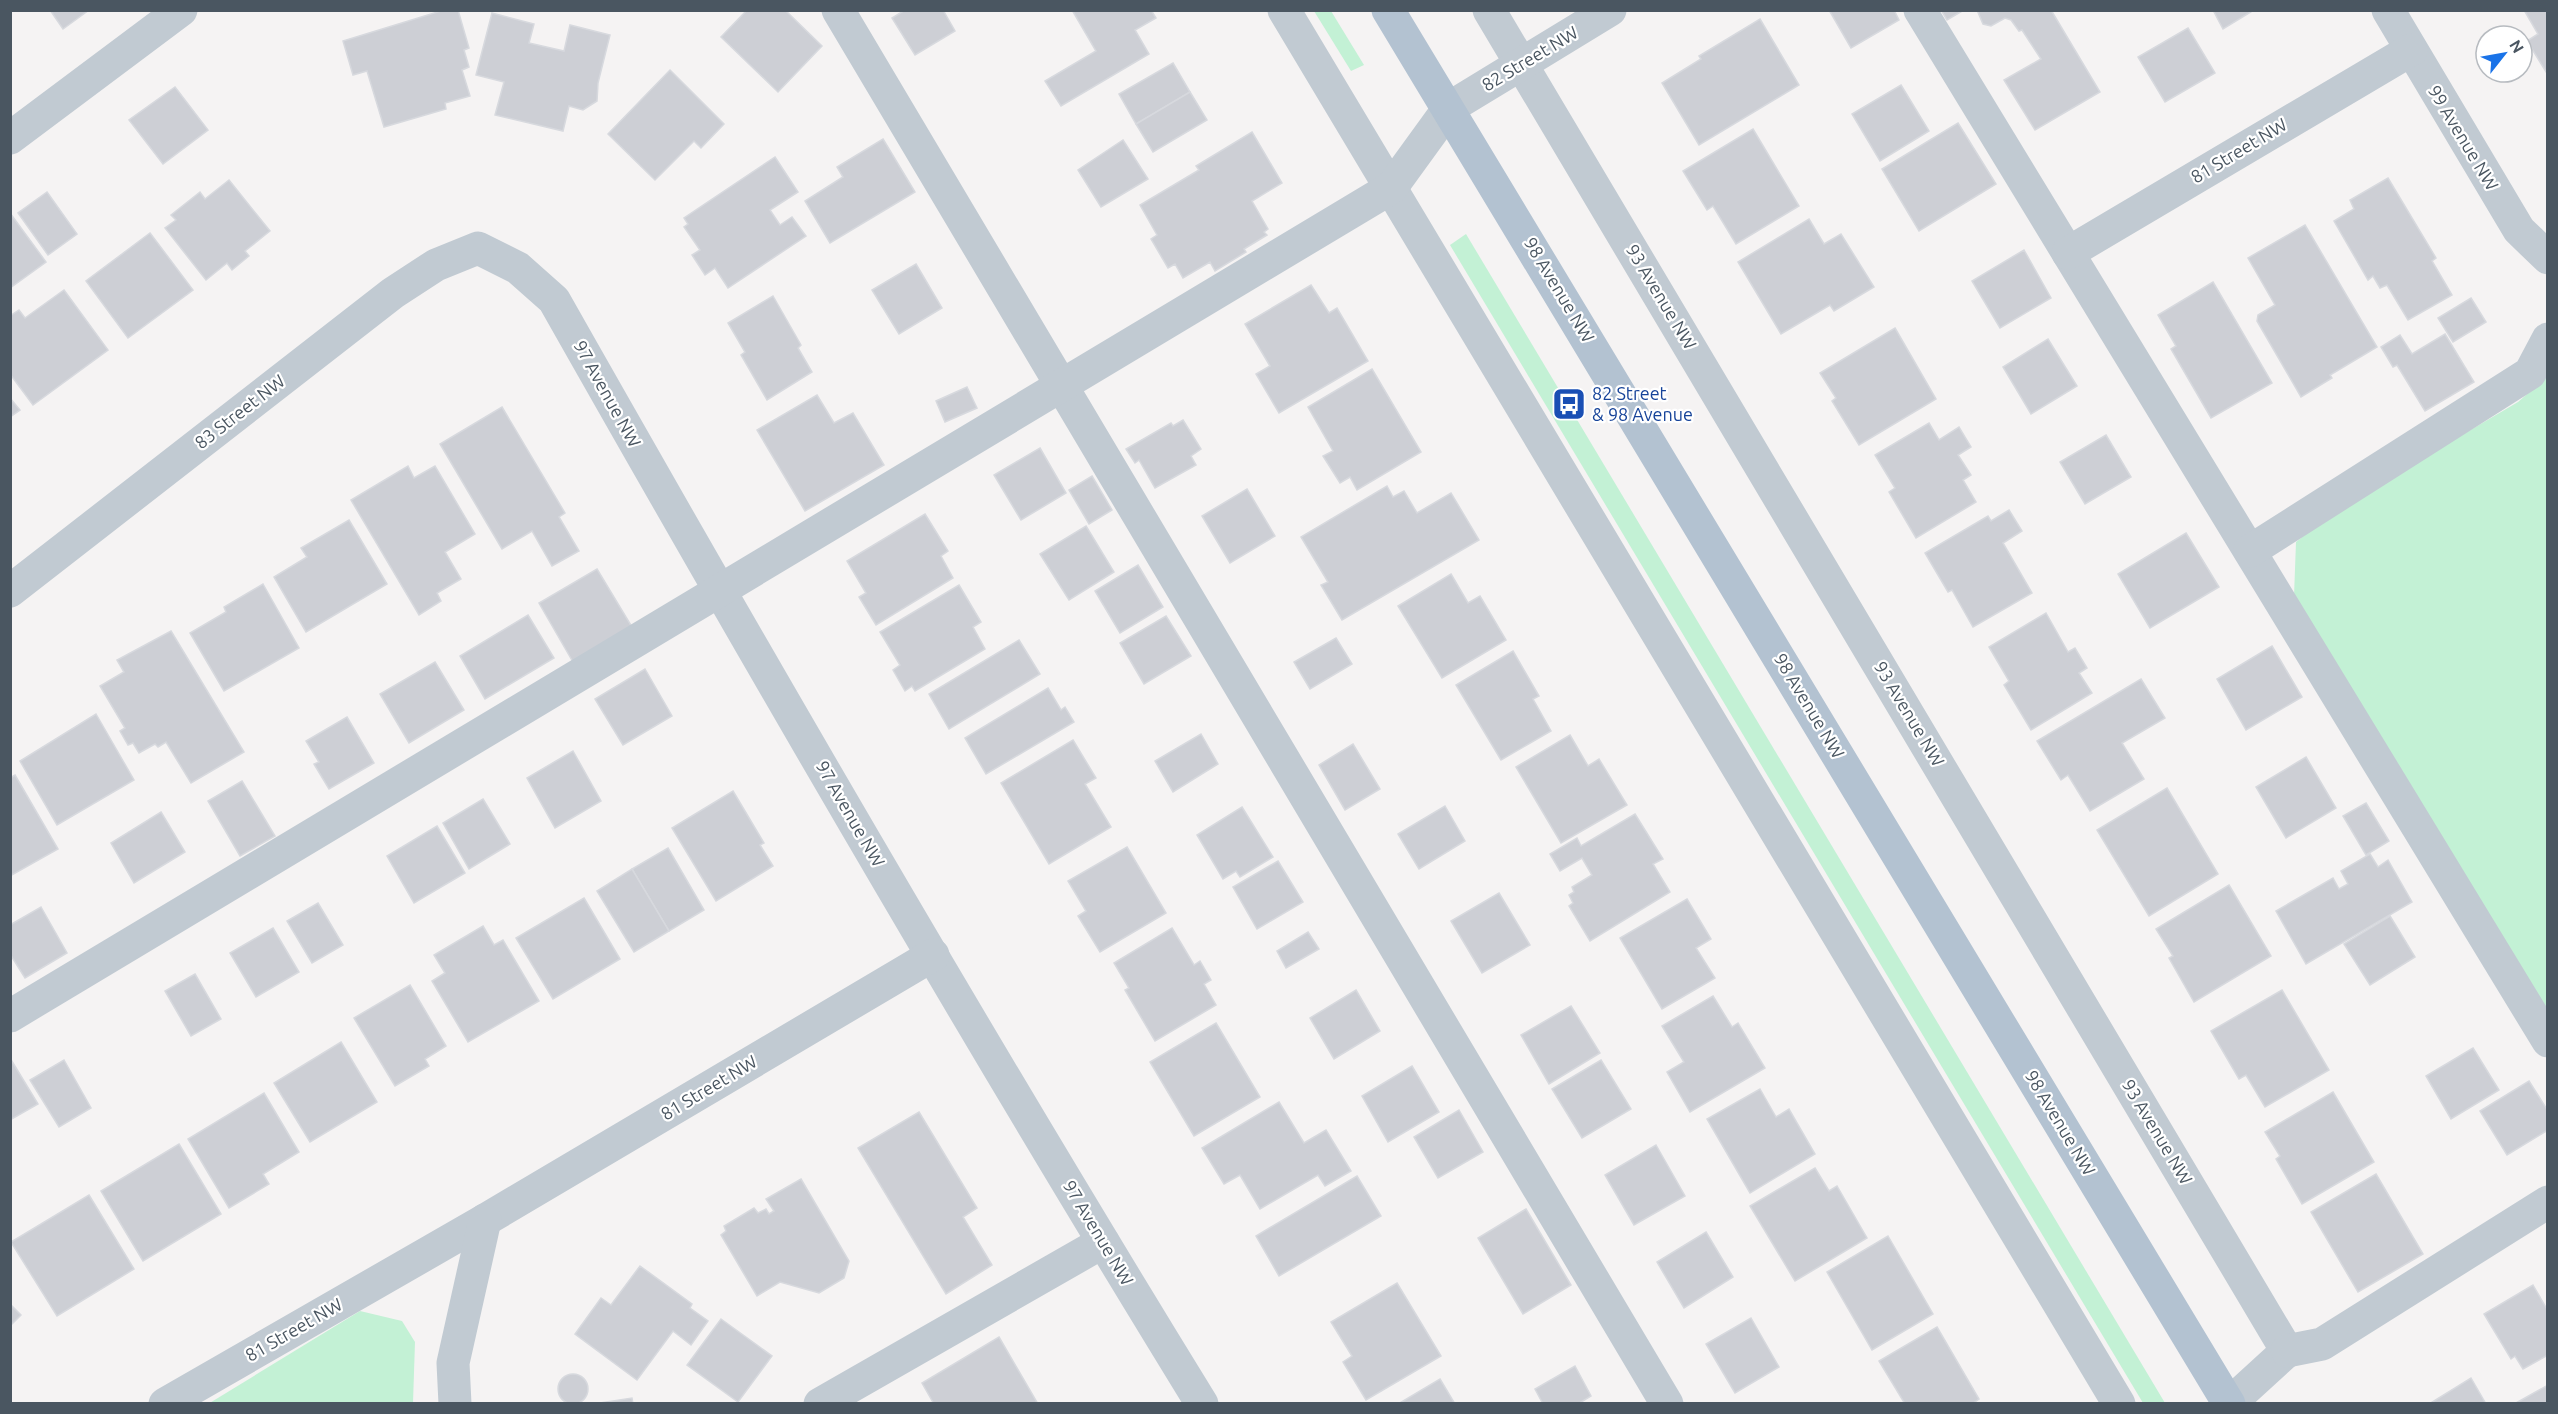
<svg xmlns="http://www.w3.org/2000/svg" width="2558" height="1414" font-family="Ubuntu,sans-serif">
<rect width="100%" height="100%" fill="#f5f3f3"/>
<!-- green -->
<g fill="#c3f1d5">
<polygon points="1314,11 1331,11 1364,65 1351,71"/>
<polygon points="1466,234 2165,1403 2143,1403 1450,245"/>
<polygon points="2547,377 2547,1014 2294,596 2296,542 2340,507 2518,402"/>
<polygon points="360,1311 402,1321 415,1342 413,1403 208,1404"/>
</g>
<!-- building -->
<g fill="#cdcfd5" stroke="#d7d9de" stroke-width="1.5">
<polygon points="50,10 89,10 63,29"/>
<polygon points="444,10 458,10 469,48 464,50 469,67 462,70 470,96 445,103 446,109 384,127 367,71 353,75 343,41"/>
<polygon points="747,10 785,10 822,46 778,92 721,37"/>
<polygon points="905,10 943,10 955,31 915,55 892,18"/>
<polygon points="1072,10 1151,10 1156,18 1135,30 1149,54 1061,106 1045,81 1096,51"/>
<polygon points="1829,10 1894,10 1899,20 1851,48"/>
<polygon points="1941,10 1964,10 1947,20"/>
<polygon points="2051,10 2100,92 2035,130 2004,80 2041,59 2022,30 2019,31 2011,20 2005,18 1991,26 1983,24 1977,10"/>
<polygon points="2213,10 2254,10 2223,29"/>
<polygon points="2524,10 2548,10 2548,75 2527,41 2538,34"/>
<polygon points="492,13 534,24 529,43 564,51 570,25 610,35 598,83 597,101 583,110 569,106 563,131 495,115 504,82 476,75"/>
<polygon points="1760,19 1799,85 1699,145 1662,83 1701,59 1699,56"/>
<polygon points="2188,28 2215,73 2165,102 2138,57"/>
<polygon points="1173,63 1190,92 1136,124 1119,94"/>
<polygon points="670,70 724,124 701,148 694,141 655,180 608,134"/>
<polygon points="1901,85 1929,131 1880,161 1852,114"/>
<polygon points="175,87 208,130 163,164 129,120"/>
<polygon points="1190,92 1207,120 1153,152 1136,124"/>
<polygon points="1958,123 1996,184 1919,231 1882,169"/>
<polygon points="1753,129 1799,206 1736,244 1713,206 1707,210 1683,171"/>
<polygon points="1252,132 1282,183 1252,201 1268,229 1264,232 1267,235 1244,249 1246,252 1215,271 1210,262 1183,278 1175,264 1168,268 1151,239 1157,235 1140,205 1199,170 1196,166"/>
<polygon points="883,139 915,192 830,243 805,201 843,177 837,167"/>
<polygon points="1123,140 1148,179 1101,207 1078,170"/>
<polygon points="775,157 798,192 770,210 780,225 792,217 806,236 728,288 715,268 705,275 692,255 700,250 684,227 688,224 684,218"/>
<polygon points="2388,178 2436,258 2432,261 2452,295 2408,320 2387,285 2380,288 2373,276 2368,280 2334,221 2354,209 2350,200"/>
<polygon points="229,180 270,231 245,251 249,256 232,270 227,263 206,280 165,228 176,220 171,215 200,192 205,199"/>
<polygon points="47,192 77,234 48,255 18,213"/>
<polygon points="10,213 46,262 10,288"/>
<polygon points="1809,219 1824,244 1841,234 1874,287 1834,311 1830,305 1781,334 1738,262"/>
<polygon points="2305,225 2377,347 2330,375 2332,378 2301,397 2257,321 2258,315 2275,305 2248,258"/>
<polygon points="150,233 193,290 128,338 86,281"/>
<polygon points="2024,250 2051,298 2000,328 1972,281"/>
<polygon points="916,264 942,308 899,334 872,290"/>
<polygon points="2213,282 2272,383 2211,418 2171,349 2176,346 2158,315"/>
<polygon points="1311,285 1329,313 1337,308 1368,361 1279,413 1256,374 1270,366 1245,324"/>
<polygon points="64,290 108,350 33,405 10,374 10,316 19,310 25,318"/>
<polygon points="773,296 801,345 798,348 812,372 767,400 741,355 745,352 728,323"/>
<polygon points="2471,298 2486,322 2453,342 2438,318"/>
<polygon points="1895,328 1936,399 1859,445 1832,401 1836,398 1820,373"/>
<polygon points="2445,334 2474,382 2425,411 2397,365 2393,367 2381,347 2400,335 2412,354"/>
<polygon points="2048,339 2077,386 2031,414 2003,367"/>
<polygon points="1372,369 1421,452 1357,490 1350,477 1340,483 1323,456 1333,451 1308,407"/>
<polygon points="967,387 977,408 945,422 936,401"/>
<polygon points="817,395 834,423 853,413 884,465 805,511 757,430"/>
<polygon points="10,398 20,410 10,417"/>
<polygon points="502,407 565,513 559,517 579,551 552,566 532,531 502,549 440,444"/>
<polygon points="1183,420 1201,449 1191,456 1196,465 1155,488 1139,460 1135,463 1126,449 1171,423 1173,426"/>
<polygon points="1929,423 1939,440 1959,427 1971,447 1958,455 1971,475 1963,480 1976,502 1916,538 1889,492 1895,488 1875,455"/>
<polygon points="2106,435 2131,477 2085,504 2060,462"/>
<polygon points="1040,448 1066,493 1021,520 994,475"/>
<polygon points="408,466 414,478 435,466 475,534 445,552 461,579 437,593 441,601 419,615 351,500"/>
<polygon points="1092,476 1112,510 1089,524 1069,490"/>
<polygon points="1387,486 1393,497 1404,491 1417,513 1451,493 1479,540 1342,620 1321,585 1328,582 1301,537"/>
<polygon points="1247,489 1275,536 1230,563 1202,516"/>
<polygon points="2009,510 2022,531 2003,543 2032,593 1973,627 1952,590 1948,592 1925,553 1988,516 1991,521"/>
<polygon points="925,514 948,551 941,556 953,578 876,625 859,597 866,593 847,561"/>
<polygon points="349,520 387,584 306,632 274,577 307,557 301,548"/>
<polygon points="1086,526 1114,572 1069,600 1040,554"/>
<polygon points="2186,533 2219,587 2150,628 2118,574"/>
<polygon points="1138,565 1163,607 1120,633 1095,591"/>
<polygon points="597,569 632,627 573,662 539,603"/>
<polygon points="1451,574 1468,603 1480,596 1506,640 1442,678 1398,606"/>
<polygon points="263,584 299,648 224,691 190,633 226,612 224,607"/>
<polygon points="959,585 981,622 973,627 985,649 915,691 912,686 905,691 893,670 900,665 880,632"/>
<polygon points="2046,613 2068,652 2075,648 2087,668 2079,673 2092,693 2031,730 2004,685 2009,681 1989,647"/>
<polygon points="528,615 554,658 485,699 460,656"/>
<polygon points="1166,616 1191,656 1144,684 1120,643"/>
<polygon points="171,631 244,752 191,783 166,742 158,747 155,744 139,753 133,743 128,745 120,731 125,728 100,686 124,672 117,660"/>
<polygon points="1336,638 1352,664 1310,689 1294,662"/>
<polygon points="1019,640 1040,674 949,729 929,694"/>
<polygon points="2272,646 2302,697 2246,730 2217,679"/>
<polygon points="1513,651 1539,696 1533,699 1551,731 1501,760 1456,685"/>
<polygon points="435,662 464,710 409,743 380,694"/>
<polygon points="645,669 672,716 623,745 595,699"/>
<polygon points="2141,679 2165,718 2122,743 2144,779 2090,811 2068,775 2061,780 2037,741"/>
<polygon points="1048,688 1061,710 1065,707 1074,722 986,774 965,738"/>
<polygon points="96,714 134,780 57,825 20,761"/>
<polygon points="347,717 374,763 329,789 314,764 319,762 306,741"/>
<polygon points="1201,734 1218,764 1173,792 1155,761"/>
<polygon points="1570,735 1588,766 1599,759 1627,805 1561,843 1516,767"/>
<polygon points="1073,740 1096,778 1085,784 1111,827 1049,864 1001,783"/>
<polygon points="1353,744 1380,789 1345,810 1319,765"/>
<polygon points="573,751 601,801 555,828 527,778"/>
<polygon points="2306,757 2336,808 2286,838 2256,787"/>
<polygon points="15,775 58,849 10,876 10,778"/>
<polygon points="242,781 275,836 240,856 208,801"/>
<polygon points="2167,788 2218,874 2149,916 2097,830"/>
<polygon points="733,791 764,843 760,845 773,866 716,901 672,828"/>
<polygon points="483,799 510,844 469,869 443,823"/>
<polygon points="2366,803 2389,841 2366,855 2343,816"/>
<polygon points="1445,806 1465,841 1419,869 1398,834"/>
<polygon points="1242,807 1273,857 1240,877 1236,871 1223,879 1197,835"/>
<polygon points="161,812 185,852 134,883 111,843"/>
<polygon points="1635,814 1663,859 1653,864 1670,892 1590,941 1569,906 1573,903 1569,895 1574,892 1572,887 1592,875 1582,858 1560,871 1550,854 1577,838 1581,846"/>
<polygon points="437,826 465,873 414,903 387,856"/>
<polygon points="1127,847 1166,913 1100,952 1078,916 1086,911 1068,881"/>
<polygon points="668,848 704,910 669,931 632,869"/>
<polygon points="2370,854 2378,867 2388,860 2412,902 2306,964 2276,911 2333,878 2339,889 2348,884 2341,871"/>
<polygon points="1278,861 1303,902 1257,929 1233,887"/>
<polygon points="632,869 669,931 634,952 597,891"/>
<polygon points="2229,885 2271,956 2194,1002 2169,958 2173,956 2156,929"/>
<polygon points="1499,893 1530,945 1482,973 1451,921"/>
<polygon points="584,898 620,959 553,999 516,938"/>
<polygon points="1687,899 1711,939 1696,948 1715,978 1662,1009 1620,938"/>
<polygon points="318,903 343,945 312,963 287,921"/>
<polygon points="41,907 67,953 25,978 10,954 10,925"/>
<polygon points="2390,916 2415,957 2370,985 2344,944"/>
<polygon points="483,926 494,945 503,940 539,1001 468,1042 432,981 445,973 434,955"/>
<polygon points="273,928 299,972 256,997 230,953"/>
<polygon points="1172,928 1194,965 1200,961 1211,980 1204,984 1216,1005 1155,1041 1125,990 1129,988 1114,963"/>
<polygon points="1308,932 1319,949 1286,968 1277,951"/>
<polygon points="195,974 221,1019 191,1036 165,991"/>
<polygon points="410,985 446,1046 425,1059 429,1066 395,1086 354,1018"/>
<polygon points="1356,990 1380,1031 1334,1059 1310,1018"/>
<polygon points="2282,990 2329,1070 2265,1107 2246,1075 2239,1079 2211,1031"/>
<polygon points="1713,996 1732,1027 1738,1023 1765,1068 1690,1112 1667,1072 1684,1062 1662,1026"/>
<polygon points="1571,1006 1600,1053 1549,1084 1521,1035"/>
<polygon points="1216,1023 1260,1097 1194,1136 1150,1062"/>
<polygon points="341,1042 377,1102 310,1142 274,1083"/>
<polygon points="2473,1048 2499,1090 2451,1119 2426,1076"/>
<polygon points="10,1058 38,1104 10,1120"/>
<polygon points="64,1060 91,1108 59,1127 30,1080"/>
<polygon points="1601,1060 1631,1109 1582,1138 1552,1089"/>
<polygon points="1412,1066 1439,1112 1388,1142 1362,1096"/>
<polygon points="2529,1081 2548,1111 2548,1130 2507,1155 2480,1111"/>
<polygon points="1760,1089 1776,1117 1789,1109 1815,1154 1750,1193 1707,1119"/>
<polygon points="2333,1092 2374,1162 2302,1204 2276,1159 2280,1156 2265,1132"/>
<polygon points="264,1093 299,1152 263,1174 269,1184 229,1208 188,1139"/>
<polygon points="1279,1102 1304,1143 1326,1130 1351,1171 1325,1186 1318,1175 1260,1209 1240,1175 1224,1184 1202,1148"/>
<polygon points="1459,1110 1483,1152 1438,1178 1414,1137"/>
<polygon points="919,1112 977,1208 963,1217 992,1265 946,1294 858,1148"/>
<polygon points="179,1144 221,1214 143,1261 101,1191"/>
<polygon points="1656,1145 1685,1196 1634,1225 1605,1175"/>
<polygon points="1815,1168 1829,1191 1837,1186 1867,1238 1795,1281 1750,1206"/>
<polygon points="2376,1174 2423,1254 2358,1292 2311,1212"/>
<polygon points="1357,1176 1381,1216 1279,1276 1256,1236"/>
<polygon points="801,1179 849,1261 844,1278 819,1293 780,1282 757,1296 721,1235 726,1231 724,1226 754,1208 758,1213 766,1209 769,1214 774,1211 766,1199"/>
<polygon points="89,1195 134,1269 57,1316 11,1242"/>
<polygon points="1526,1209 1571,1285 1523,1314 1478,1238"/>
<polygon points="1706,1232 1733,1277 1684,1308 1657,1262"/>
<polygon points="1888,1236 1933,1314 1872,1350 1827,1272"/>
<polygon points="640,1266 692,1304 690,1308 708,1321 691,1345 673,1331 637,1380 575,1334 601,1298 611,1305"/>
<polygon points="1397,1283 1441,1356 1366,1400 1343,1362 1352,1356 1331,1322"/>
<polygon points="2533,1285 2548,1311 2548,1355 2523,1369 2515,1356 2511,1359 2484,1314"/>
<polygon points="10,1304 21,1315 10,1326"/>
<polygon points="1751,1318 1779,1367 1735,1393 1706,1344"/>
<polygon points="721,1319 772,1356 738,1402 687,1365"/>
<polygon points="1937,1327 1979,1399 1972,1404 1905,1404 1879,1361"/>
<polygon points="999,1337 1038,1404 934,1404 922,1383"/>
<polygon points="1575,1366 1591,1396 1578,1404 1543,1404 1535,1389"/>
<circle cx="573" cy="1389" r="15"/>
<polygon points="2471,1378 2486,1404 2429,1404"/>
<polygon points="1440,1379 1455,1404 1398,1404"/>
<polygon points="2548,1385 2548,1404 2517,1404 2516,1403"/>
<polygon points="632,1398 633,1404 593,1404"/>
</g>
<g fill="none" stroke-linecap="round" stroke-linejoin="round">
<!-- minor -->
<g stroke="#c1cad2" stroke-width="33">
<polyline points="838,10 1667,1404"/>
<polyline points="1284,10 2119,1404"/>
<polyline points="1489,10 2287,1351 2229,1404"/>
<polyline points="1920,10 2548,1041"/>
<polyline points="2388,10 2519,230 2548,258"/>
<polyline points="10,138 181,10"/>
<polyline points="2068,253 2411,50"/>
<polyline points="2250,551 2530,373 2548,339"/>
<path d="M10,591L393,293L436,265L478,248L518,268L554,300C764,671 978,1040 1202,1404"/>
<polyline points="10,1016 1391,188 1449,108 1610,10"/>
<polyline points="2287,1351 2322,1344 2548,1202"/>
<polyline points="165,1404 485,1220 933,955"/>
<polyline points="455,1404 453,1363 485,1220"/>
<polyline points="820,1404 1103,1242"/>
</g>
<!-- major -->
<polyline stroke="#b3c2d1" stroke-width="33" points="1388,10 2229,1404"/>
</g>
<!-- icons -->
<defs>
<symbol id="bus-square" viewBox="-11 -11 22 22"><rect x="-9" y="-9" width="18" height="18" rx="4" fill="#1a4fb4" stroke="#fff"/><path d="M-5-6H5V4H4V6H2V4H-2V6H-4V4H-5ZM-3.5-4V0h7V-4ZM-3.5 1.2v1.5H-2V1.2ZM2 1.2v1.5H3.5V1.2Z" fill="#fff"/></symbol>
</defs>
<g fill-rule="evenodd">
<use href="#bus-square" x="1550" y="385" width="38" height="38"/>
</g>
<g text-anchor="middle" stroke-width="4.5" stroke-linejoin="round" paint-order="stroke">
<!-- street labels -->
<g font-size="18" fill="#4a5661" stroke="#fff">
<text transform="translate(1530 59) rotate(-31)" y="6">82 Street NW</text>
<text transform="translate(2463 138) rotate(59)" y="6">99 Avenue NW</text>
<text transform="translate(2239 151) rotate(-31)" y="6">81 Street NW</text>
<text transform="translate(1559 290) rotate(59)" y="6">98 Avenue NW</text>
<text transform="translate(1661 297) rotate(59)" y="6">93 Avenue NW</text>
<text transform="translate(607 394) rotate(61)" y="6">97 Avenue NW</text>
<text transform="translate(240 412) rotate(-38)" y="6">83 Street NW</text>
<text transform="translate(1809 706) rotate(59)" y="6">98 Avenue NW</text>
<text transform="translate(1909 714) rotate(59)" y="6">93 Avenue NW</text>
<text transform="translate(850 814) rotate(60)" y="6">97 Avenue NW</text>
<text transform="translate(709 1088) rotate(-31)" y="6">81 Street NW</text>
<text transform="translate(2060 1123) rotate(59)" y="6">98 Avenue NW</text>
<text transform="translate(2157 1132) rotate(59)" y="6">93 Avenue NW</text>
<text transform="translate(1098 1233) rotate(59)" y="6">97 Avenue NW</text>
<text transform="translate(294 1330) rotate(-30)" y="6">81 Street NW</text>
</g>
<!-- transit labels -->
<g font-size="18" fill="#164399" stroke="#fff" text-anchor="start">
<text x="1592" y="400">82 Street<tspan x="1592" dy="21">&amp; 98 Avenue</tspan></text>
</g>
</g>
<!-- border -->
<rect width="2558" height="1414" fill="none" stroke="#4a5661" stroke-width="24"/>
<!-- north arrow -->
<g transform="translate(2504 54) rotate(59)"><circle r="28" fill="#ffffff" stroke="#b7bbc0" stroke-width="1.5"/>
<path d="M0-4.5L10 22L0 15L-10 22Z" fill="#1a73e8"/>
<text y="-9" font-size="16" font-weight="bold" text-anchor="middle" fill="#4a5661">N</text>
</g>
</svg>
